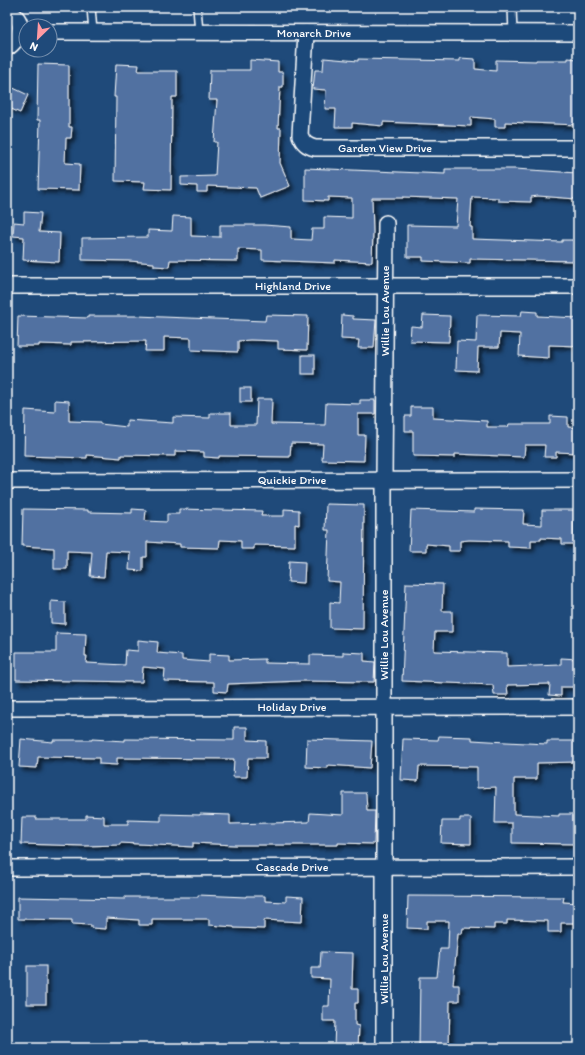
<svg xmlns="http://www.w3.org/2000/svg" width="585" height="1055" font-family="Itim,sans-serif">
<defs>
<filter id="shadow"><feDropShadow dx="3.5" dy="3.5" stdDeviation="2" flood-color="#0009"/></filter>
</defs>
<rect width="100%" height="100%" fill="#1f4a7a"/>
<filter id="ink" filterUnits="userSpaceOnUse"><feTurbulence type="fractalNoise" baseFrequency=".025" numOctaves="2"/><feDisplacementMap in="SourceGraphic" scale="8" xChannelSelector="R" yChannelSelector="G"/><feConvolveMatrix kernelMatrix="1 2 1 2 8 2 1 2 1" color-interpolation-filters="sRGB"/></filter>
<g filter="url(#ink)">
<!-- building -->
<g fill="#5171a1" stroke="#fff" filter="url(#shadow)">
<polygon points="324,58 358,61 358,59 460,61 460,58 475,59 475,69 496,71 496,60 536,61 536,60 568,60 568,58 578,59 578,125 505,122 505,127 495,127 495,119 471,117 471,126 383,122 383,126 352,123 352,127 335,127 336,109 325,109 326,90 313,89 315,70 323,70"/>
<polygon points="250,60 278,62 278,72 283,72 283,87 280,87 278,128 281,128 280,163 290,186 260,198 256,188 207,186 207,192 197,192 197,186 181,185 181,177 215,176 217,142 214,142 217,100 209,100 210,70 250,70"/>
<polygon points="38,64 69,65 69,127 72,127 71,138 66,138 65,163 80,164 79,190 38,189 40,120 37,120"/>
<polygon points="116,64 139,65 138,71 177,71 177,97 172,97 171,190 144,189 145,182 115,181 116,97 114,97"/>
<polygon points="7,85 28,95 20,113 7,107"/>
<polygon points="305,168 445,174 445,169 515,169 577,173 576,199 538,196 531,197 531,202 498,201 498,198 472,197 470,227 472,227 472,239 562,242 562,240 578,240 578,261 470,259 470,263 423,261 423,257 407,257 407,225 456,226 458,199 403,197 403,198 372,198 373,232 372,262 335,260 335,263 262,260 262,250 238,249 238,261 170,260 169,267 154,266 154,263 129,261 82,260 82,238 148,237 148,230 172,231 173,216 191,217 191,236 220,237 220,225 264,225 291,227 291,239 311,240 312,229 324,229 324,217 352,218 352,198 328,197 328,201 305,200"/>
<polygon points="24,212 41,213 39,232 60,233 59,262 23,260 24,237 13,236 14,222 24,223"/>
<polygon points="522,311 537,312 537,316 578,318 578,346 549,345 549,358 519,356 520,334 500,333 499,347 478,347 477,371 456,370 457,341 476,342 477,315 521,316"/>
<polygon points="266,315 308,316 307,350 278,349 278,341 250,340 238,341 238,352 191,350 191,338 164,337 164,351 145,351 146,341 71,342 71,345 39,344 39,346 17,346 18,316 88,318 88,316 137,316 265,321"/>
<polygon points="342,315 353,316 353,319 376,320 374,348 358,348 359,340 341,339"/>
<polygon points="423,315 450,316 449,342 410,341 411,326 422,327"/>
<rect x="302" y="355" width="13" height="19"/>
<rect x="240" y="388" width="11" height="14"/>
<polygon points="257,399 272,399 271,424 325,425 326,403 360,404 360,400 375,400 375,414 358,414 358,435 365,435 364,461 322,460 323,444 291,443 290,457 219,456 219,458 204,457 204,452 175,451 175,456 121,455 121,458 87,455 87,458 24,456 25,410 55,412 55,400 69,401 69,421 100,422 100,424 127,427 127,420 173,423 173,417 210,418 210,413 231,413 231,425 256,425"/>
<polygon points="411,407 433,407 433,418 487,421 487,427 508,427 509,424 550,424 550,416 568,417 568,427 578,428 578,453 556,452 556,457 544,457 545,445 525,445 524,457 455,454 455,457 413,456 413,431 405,431 405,416 411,416"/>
<polygon points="326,504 364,505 363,629 330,628 330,602 339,603 340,582 327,581 329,530 325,530"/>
<polygon points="23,509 88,510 88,512 132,513 132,509 146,510 145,521 167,522 167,514 179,514 179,509 262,511 261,516 284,516 284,509 299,510 299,525 295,524 295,546 254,545 254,549 241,549 241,541 220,540 219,548 180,547 180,544 147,542 147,557 143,557 143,571 129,570 130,552 106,551 104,577 90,576 92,552 67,551 67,569 54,569 54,548 22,546"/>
<polygon points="474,509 524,510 523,524 542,525 542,510 574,510 574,544 562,544 562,539 541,538 541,540 531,540 531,548 508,547 508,541 469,540 460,541 460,551 449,551 449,546 426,544 426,551 409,551 411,510 474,512"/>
<polygon points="289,561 305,562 304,583 288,582"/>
<polygon points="406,583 443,584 442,611 452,611 452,632 435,632 434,651 507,653 507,667 561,665 561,658 578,659 578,687 561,687 561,696 549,695 550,684 507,685 508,695 494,695 493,685 402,681"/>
<polygon points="51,601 65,602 65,624 51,623"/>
<polygon points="56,633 86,634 85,656 87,656 86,663 125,665 126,650 138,651 138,640 158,642 157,653 182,655 182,660 209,662 209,654 229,655 229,660 265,659 265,663 310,664 310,655 343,656 343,652 364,653 364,661 375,662 374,682 302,681 228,684 227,692 214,691 214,682 164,681 165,669 143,667 142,682 16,680 16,652 56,652"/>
<polygon points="234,727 247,727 247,740 266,741 266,758 248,758 247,777 233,777 234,759 117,758 117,765 99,764 99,758 38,757 37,768 19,767 21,739 53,742 53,740 92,740 92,739 125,741 125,739 234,740"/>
<polygon points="439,736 472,737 472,740 506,742 547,744 547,741 578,741 578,762 537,763 537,779 514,779 514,814 559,816 559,814 578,814 578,844 512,843 512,823 495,823 496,787 477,788 477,767 419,766 418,781 401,780 403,739 438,740"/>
<polygon points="307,739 372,741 370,768 328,765 328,768 306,767"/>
<polygon points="343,793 366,793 367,811 375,811 374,844 338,843 338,845 235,845 193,843 193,847 120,843 120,845 84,846 21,844 22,817 36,817 36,819 86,819 86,815 104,816 104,824 128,824 128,820 161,821 161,814 200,815 200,814 230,815 230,824 309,822 310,813 343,815"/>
<polygon points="460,818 471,818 471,844 441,843 442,821 460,821"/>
<polygon points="198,895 246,897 246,896 265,896 265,901 286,902 286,896 303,897 302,922 264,920 264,929 234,928 234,927 209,925 209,919 152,919 152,925 139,925 139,920 106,918 106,929 91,928 91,925 72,924 72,920 18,919 18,897 125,899 125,897 198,897"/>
<polygon points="408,896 564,897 563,902 578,903 578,923 561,923 561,932 548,932 548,921 507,920 507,924 494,924 494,929 463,928 462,934 458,934 453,985 459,985 459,1001 450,1001 449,1048 419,1048 420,977 437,977 440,949 448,949 449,921 427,921 427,929 407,928"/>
<polygon points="321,952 353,953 352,989 358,989 358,1003 355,1003 355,1025 359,1026 358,1048 334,1048 335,1021 323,1021 323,1006 329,1006 330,979 311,978 311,968 320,968"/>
<rect x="27" y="966" width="19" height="38"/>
</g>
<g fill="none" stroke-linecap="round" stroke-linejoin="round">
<defs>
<g id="lane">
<polyline points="91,7 93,32"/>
<polyline points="197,7 199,33"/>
<polyline points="512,7 513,33"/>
</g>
<g id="street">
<path d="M7,12C27,17 21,40 7,48"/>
<polyline points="50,32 578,33"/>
<path d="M306,33L300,135C303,143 307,146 315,148H578"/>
<polyline points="7,286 578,286"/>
<polyline points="7,481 578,480"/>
<polyline points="7,708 578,707"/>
<polyline points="7,868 578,867"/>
<polyline points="384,1048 384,480 386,223"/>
</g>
</defs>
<!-- lane casing -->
<use href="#lane" stroke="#fff" stroke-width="10"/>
<!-- street casing -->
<use href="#street" stroke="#fff" stroke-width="18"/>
<!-- lane -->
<use href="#lane" stroke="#1f4a7a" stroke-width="7"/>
<!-- street -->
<use href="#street" stroke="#1f4a7a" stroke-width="15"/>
</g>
</g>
<g text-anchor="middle" stroke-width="3.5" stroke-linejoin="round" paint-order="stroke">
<!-- street labels -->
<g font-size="12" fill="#fff" stroke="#1f4a7a">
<text x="314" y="37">Monarch Drive</text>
<text x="385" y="152">Garden View Drive</text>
<text x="293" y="290">Highland Drive</text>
<text transform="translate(385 311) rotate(-90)" y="4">Willie Lou Avenue</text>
<text x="292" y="484">Quickie Drive</text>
<text transform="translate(384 635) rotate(-90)" y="4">Willie Lou Avenue</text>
<text x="292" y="711">Holiday Drive</text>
<text x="292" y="871">Cascade Drive</text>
<text transform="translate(384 959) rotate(-90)" y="4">Willie Lou Avenue</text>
</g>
</g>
<!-- margin -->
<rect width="585" height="1055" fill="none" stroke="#1f4a7a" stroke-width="24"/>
<rect x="12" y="12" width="561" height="1031" fill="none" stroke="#fff" stroke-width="1.5" filter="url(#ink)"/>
<!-- north arrow -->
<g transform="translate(38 38) rotate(205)"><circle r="19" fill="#1f4a7a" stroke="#7992af"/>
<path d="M0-3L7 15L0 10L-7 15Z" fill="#ff9aa2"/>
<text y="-6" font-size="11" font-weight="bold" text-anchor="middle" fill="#ffffff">N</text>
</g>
</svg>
